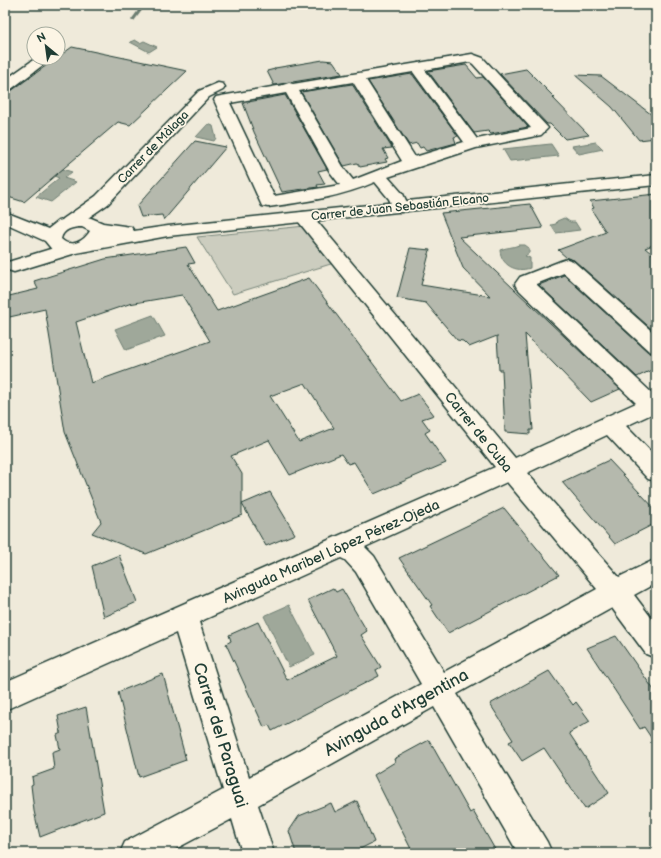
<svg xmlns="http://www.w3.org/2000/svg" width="661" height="858" font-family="'Balsamiq Sans',sans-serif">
<rect width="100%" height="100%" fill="#efeada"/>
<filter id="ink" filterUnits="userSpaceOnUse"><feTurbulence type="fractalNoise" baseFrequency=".025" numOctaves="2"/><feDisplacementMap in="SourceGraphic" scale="8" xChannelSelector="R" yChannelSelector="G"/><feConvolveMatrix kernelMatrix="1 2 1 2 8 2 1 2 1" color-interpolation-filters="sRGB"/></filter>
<g filter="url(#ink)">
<!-- green -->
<polygon fill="#cccdbf" stroke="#76857a" points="305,226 334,263 233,294 197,237"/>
<!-- water -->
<g fill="#9fa89a" stroke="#6c7d71">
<polygon points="135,40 140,43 144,41 157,47 149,52 130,42"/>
<polygon points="208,124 213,126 216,138 214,141 196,137"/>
<polygon points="596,142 603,149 579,154 572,146"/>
<polygon points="551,144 559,156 510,161 503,149"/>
<polygon points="59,168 72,172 64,178 76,182 51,202 36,197 59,178 54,176"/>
<polygon points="564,218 570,222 575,222 580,230 556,233 551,225 556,224 557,221"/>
<path d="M519,245H525L529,248V253L525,256L530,258V268C516,273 501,265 500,250C507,247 512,248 519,245Z"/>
<polygon points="153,315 165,336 126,350 115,329"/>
<polygon points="289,605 315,655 289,667 264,616"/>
</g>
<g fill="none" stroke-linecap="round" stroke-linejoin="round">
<!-- stream -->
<polygon fill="#6c7d71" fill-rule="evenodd" points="142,5 146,5 134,21 132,21 131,20"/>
</g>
<!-- building -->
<g fill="#b5b9ad" stroke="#1f3d34" fill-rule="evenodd">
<polygon points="72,47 187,71 130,125 118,122 24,202 5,196 5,92 11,91"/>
<polygon points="323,60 333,61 342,74 274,85 267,71 275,69 275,68"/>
<polygon points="466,65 477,78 483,77 528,127 491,134 488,131 474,133 428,71"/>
<polygon points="526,69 555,98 553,98 589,135 565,139 550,124 547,124 500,74"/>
<polygon points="412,74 458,136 454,137 456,143 426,151 423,147 420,148 417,143 409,145 368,81"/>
<polygon points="575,75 601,76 656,118 656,138 639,140 612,107"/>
<polygon points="352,84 392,148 383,149 388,158 385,159 387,162 360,167 357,163 344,166 301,92"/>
<polygon points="285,95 327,169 318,171 325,184 317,185 318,187 282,192 254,132 243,103"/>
<polygon points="195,141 226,147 164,220 162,215 141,217 137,206"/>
<polygon points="656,194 656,244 645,248 656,257 656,333 574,260 567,258 558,250 606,232 591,209 594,208 590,201"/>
<polygon points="530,204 543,228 459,237 620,389 591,402 525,334 533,430 530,430 530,434 505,432 502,370 499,370 497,336 469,347 463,341 457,340 426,303 397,298 410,248 430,250 421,285 490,296 463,268 441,213"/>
<path d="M186,247L195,263L188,264L217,311L309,278L401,401L418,394L434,415L422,419L430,430L425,433L446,463L374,494L354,462L348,464L341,454L290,475L269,440L231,456L242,474V504L270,492L295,534L266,546L242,504V515L146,554L92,533L101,522L65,432L45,309L5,318V297L38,289L34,281L105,259ZM182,295L210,341L91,383L76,322L129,304ZM305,383L334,428L299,442L270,396Z"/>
<polygon points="564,275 648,352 656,354 656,368 637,377 539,285"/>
<polygon points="609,460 656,510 656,523 615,544 562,482"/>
<polygon points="504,508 559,575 448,633 430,606 432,605 399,558"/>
<polygon points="119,555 137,602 104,617 92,566"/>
<polygon points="333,588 336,592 342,589 367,631 361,635 381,667 376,670 379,676 272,731 269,725 264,727 226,644 231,641 229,635 258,622 287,680 337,656 308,600"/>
<polygon points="616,636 656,693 656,745 644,727 640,729 587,648"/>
<polygon points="549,671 573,705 576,702 590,721 569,733 609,793 585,809 544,748 522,761 509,742 513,740 490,704"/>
<polygon points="163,674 186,760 139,777 118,692"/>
<polygon points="86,707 104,812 40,837 34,811 31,785 33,784 32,777 54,769 52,752 60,749 57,735 61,733 58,716"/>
<polygon points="429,740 470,813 473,811 497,853 413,853 374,775 395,762 394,759"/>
<polygon points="357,801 374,842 352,853 296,853 289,831 299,816 331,803 335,812"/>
</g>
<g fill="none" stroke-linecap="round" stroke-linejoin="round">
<defs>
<g id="minor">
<path d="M472,54L483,58L548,128L541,135L476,148L388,177L403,194L409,207L407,211L401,212L395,211L389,199L375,182C341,197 305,202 268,207L262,206L214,100L216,97L221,96L283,85L289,83L293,84ZM470,62L473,64L531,128L477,139L425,70ZM413,72L464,142L415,157L366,80ZM353,82L402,161L353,180L345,170L299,91ZM286,93L330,172L340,185L274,196L230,103Z"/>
<polygon points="36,58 52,58 10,90 5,91 5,80"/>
<polygon points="218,83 223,84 225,87 223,90 209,97 108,204 75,227 69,228 63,227 60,223 63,219 96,196 199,91"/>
<path d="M304,212L310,213L515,458L636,403L517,288L515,284L520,277L561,261L567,259L573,261L656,335V353L649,351L564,273L536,284L654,395H656V412L626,426L656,457V481L648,479L607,435L527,473L619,577L656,559V583L634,595L656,624V658L646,654L612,608L457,694L547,842L552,853H518L434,707L258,805L274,853H242L232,819L168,853H120L125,842L223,790L176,633L5,710V682L495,467L298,221L295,217L298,213ZM507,482L597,589L444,672L374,556L365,547ZM341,558L345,560L356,572L421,684L249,777L199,622Z"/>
<polygon points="70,243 76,245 79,249 76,253 14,272 8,270 5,266 8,262"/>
</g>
<path id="major" d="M656,175V185L168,236L65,255L54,252L45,241L5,223V212L48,229L58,221L80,216L91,218L103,223L131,227L134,231L168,226ZM82,227L90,231C84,241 71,249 61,239C63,229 73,227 82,227Z"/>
</defs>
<!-- minor casing -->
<use href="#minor" stroke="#1f3d34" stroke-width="3"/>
<!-- major casing -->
<use href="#major" stroke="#1f3d34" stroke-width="3"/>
<!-- minor -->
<use href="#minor" fill="#fcf5e5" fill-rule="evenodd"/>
<!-- major -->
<use href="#major" fill="#fcf5e5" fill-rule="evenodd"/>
</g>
</g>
<g text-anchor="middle" stroke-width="3.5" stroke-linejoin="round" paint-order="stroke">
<!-- far-street labels -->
<g font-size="12" fill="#1f3d34" stroke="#fcf5e5">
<text transform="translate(153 147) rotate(-46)" y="4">Carrer de Màlaga</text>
<text transform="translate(400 207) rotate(-6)" y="4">Carrer de Juan Sebastián Elcano</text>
</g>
<!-- street labels -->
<g font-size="14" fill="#1f3d34" stroke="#fcf5e5">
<text transform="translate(479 432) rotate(51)" y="5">Carrer de Cuba</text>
<text transform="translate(331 551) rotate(-24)" y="5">Avinguda Maribel López Pérez-Ojeda</text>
</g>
<!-- near-street labels -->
<g font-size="17" fill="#1f3d34" stroke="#fcf5e5">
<text transform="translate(396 712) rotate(-29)" y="6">Avinguda d'Argentina</text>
<text transform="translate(221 735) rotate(73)" y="6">Carrer del Paraguai</text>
</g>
</g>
<!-- margin -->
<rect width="661" height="858" fill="none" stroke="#fcf5e5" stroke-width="20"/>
<rect x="10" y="10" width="641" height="838" fill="none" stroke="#1f3d34" stroke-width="1.5" filter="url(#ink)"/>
<!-- north arrow -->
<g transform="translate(46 46) rotate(331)"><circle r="19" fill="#fcf5e5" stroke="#a4ab9e"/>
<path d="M0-3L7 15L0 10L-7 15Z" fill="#1f3d34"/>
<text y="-6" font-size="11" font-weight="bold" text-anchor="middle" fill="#1f3d34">N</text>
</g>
</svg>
